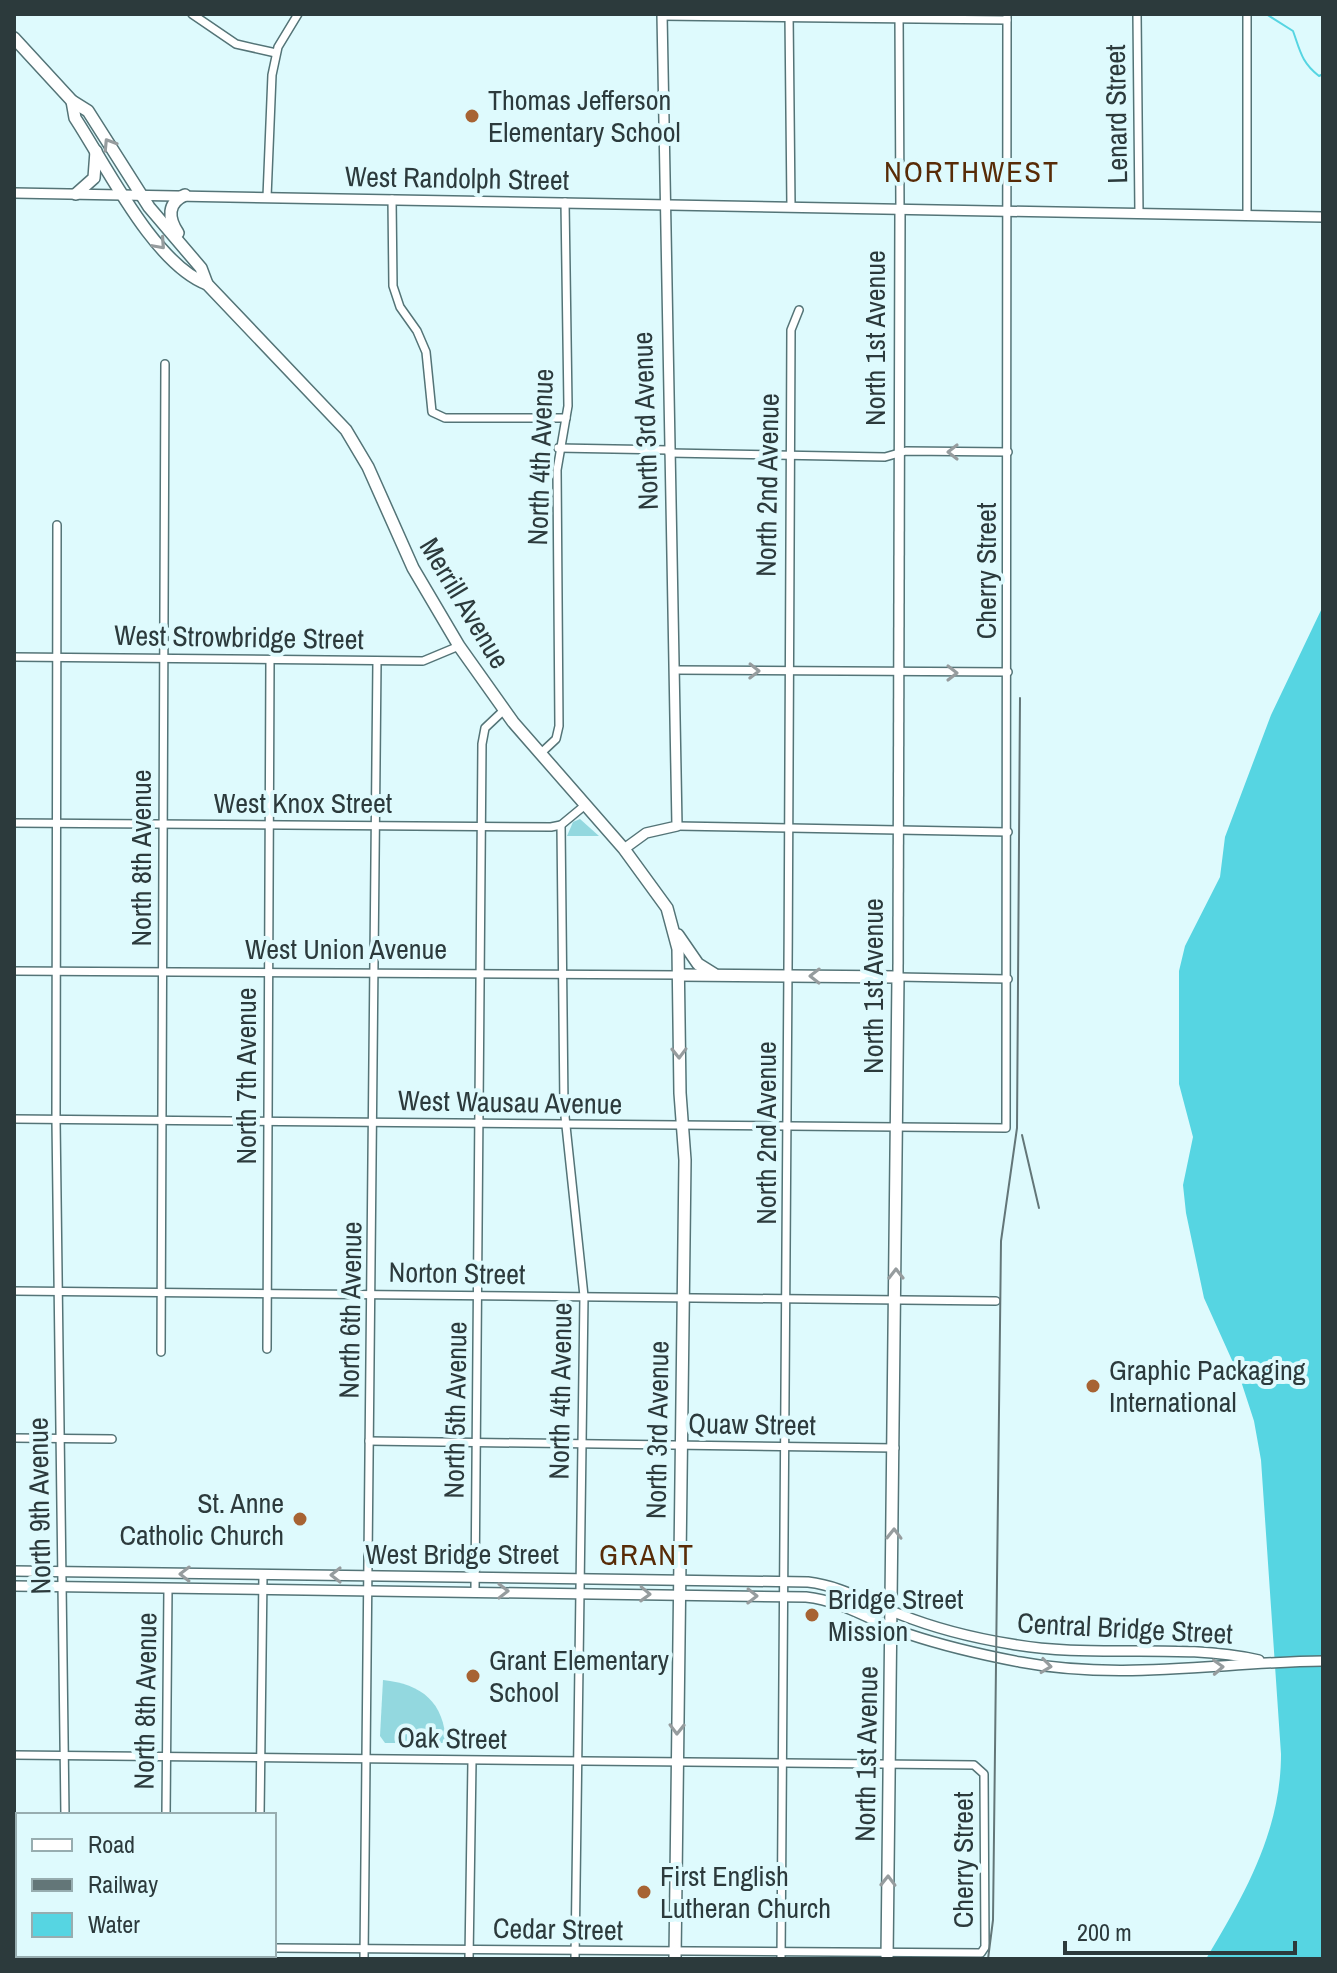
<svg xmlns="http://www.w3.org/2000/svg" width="1337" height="1973" font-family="'Archivo Narrow',sans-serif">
<rect width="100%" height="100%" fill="#defafd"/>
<!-- green -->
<g fill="#93d8df">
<polygon points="580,819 599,836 567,836 573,822"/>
<path d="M383,1680C422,1684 444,1702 446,1743H385L380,1736Z"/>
</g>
<!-- water -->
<path fill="#56d5e2" d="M1323,606V1959H1206C1245,1894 1281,1831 1281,1754L1261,1460L1254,1421L1240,1378L1204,1298L1186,1213L1183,1185L1193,1137L1179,1084V971L1185,946L1220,877L1225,837L1271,715Z"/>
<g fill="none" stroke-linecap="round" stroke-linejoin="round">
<!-- stream -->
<path stroke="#56d5e2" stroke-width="2" d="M1266,14L1293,31C1300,50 1301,62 1319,76L1323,74"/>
<defs>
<g id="street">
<polyline points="192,14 236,44 276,53"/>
<polyline points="789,14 791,207"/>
<polyline points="1137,14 1139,214"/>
<polyline points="1247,14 1247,216"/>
<polyline points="899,15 900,209"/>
<polyline points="662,16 1007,20"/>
<polyline points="267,197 272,75 278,47 298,14"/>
<polyline points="392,199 393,286 400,307 417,331 426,352 432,412 445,418 566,418"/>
<polyline points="558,448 669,450"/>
<polyline points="669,453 885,457 906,451 1008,452"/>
<polyline points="57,525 56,1120 65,1815"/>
<polyline points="14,657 423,661 459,646"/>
<polyline points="676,670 1008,672"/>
<polyline points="540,754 556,739 559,726 557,470 568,406 565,202"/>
<polyline points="14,823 551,827 561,825 584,806"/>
<polyline points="561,825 564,1107 584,1296 575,1959"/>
<polyline points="677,826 1008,832"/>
<polyline points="14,971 679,975"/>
<polyline points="898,977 1008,979"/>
<polyline points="14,1119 1006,1128 1007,14"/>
<polyline points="14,1291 996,1301"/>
<polyline points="267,1349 270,660"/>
<polyline points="161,1352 165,364"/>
<polyline points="14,1438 112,1439"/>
<polyline points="369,1441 895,1448"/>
<polyline points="475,1591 482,744 485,728 504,710"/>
<polyline points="14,1755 974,1765 984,1774 985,1947 981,1953 274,1948"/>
<polyline points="166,1815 168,1588"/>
<polyline points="260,1815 263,1575"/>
<polyline points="14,1945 18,1945"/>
<polyline points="68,1955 68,1959"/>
<polyline points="154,1959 154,1955"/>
<polyline points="259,1959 259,1955"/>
<polyline points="364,1959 377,661"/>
<polyline points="469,1959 472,1761"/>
<path d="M781,1959C789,1416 787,873 791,330L799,310"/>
</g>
<g id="secondary">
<polyline points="14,193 1323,217"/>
<polyline points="624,849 646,833 677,826 662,14"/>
<polyline points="898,977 900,209"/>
<path d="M14,1571L808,1582C842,1586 868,1603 899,1614C934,1628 974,1638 1011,1644C1093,1659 1177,1642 1259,1660"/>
<path d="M14,1586L806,1597C844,1601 874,1623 908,1634C944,1646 983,1655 1020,1662C1121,1681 1222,1662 1323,1661"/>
</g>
<g id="primary">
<polyline points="14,38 72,101 88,111 149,207 201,268 207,284"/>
<path d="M72,101L75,118C106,165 154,264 207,284L346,430L368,467L413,568L459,646L513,722L624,849L667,908L678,949L680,1093L685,1160L675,1959"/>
<polyline points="76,194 94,178 96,151"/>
<path d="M178,233C168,218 167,203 185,195"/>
<polyline points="678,935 698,964 714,974"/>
<polyline points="679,975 898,977 887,1959"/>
</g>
</defs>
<!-- street casing -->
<use href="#street" stroke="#547477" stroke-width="10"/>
<!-- secondary casing -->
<use href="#secondary" stroke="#547477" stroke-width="12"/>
<!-- primary casing -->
<use href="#primary" stroke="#547477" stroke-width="14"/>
<!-- street -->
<use href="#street" stroke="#fff" stroke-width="7"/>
<!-- secondary -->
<use href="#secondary" stroke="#fff" stroke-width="9"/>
<!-- primary -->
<use href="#primary" stroke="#fff" stroke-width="11"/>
<!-- rail -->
<g stroke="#637678" stroke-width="2">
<polyline points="1022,1135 1039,1208"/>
<polyline points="988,1959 993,1920 1001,1241 1017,1128 1020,698"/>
</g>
</g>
<!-- one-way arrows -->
<defs><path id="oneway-chevron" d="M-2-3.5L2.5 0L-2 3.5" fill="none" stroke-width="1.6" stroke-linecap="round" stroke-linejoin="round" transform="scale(2)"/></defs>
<g stroke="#969c9e">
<use href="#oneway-chevron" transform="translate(109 144) rotate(-122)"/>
<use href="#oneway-chevron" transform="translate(160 244) rotate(48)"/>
<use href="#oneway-chevron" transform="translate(953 452) rotate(-180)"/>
<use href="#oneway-chevron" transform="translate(754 671) rotate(1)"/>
<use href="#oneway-chevron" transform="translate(952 673)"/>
<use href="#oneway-chevron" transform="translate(815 976) rotate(-179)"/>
<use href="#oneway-chevron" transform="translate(679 1053) rotate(89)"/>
<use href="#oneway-chevron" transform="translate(896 1274) rotate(-90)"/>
<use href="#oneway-chevron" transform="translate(894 1534) rotate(-89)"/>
<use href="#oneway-chevron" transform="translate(185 1574) rotate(-179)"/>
<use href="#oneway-chevron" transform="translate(336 1575) rotate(-180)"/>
<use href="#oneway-chevron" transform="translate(503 1591)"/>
<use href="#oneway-chevron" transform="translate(645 1594) rotate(2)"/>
<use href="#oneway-chevron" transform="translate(752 1596) rotate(1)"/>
<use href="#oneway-chevron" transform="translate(1046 1666) rotate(7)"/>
<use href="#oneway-chevron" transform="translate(1218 1667) rotate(-3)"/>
<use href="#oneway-chevron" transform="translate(677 1729) rotate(91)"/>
<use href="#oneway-chevron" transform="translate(888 1881) rotate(-89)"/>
</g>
<!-- markers -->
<g fill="#a76333" stroke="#defafd" stroke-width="3">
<circle cx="472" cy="116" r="8"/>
<circle cx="1093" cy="1386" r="8"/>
<circle cx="300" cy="1519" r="8"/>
<circle cx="812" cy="1615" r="8"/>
<circle cx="473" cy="1676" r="8"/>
<circle cx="644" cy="1892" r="8"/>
</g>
<g text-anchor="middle" stroke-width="8" stroke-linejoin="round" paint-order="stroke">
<!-- poi labels -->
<g font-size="28" fill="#2c3a3c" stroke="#defafd" text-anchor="start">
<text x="488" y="110">Thomas Jefferson<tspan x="488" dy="32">Elementary School</tspan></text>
<text x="1109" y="1380">Graphic Packaging<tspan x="1109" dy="32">International</tspan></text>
<text x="284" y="1513" text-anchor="end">St. Anne<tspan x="284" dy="32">Catholic Church</tspan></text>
<text x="828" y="1609">Bridge Street<tspan x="828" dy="32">Mission</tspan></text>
<text x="489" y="1670">Grant Elementary<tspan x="489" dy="32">School</tspan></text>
<text x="660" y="1886">First English<tspan x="660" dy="32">Lutheran Church</tspan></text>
</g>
<!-- street labels -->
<g font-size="28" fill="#2c3a3c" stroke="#defafd">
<text transform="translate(1116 114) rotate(-91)" y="10">Lenard Street</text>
<text transform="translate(457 178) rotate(1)" y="10">West Randolph Street</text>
<text transform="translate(875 338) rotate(-90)" y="10">North 1st Avenue</text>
<text transform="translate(645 421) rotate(-92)" y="10">North 3rd Avenue</text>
<text transform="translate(540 457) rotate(-88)" y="10">North 4th Avenue</text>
<text transform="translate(767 485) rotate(-89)" y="10">North 2nd Avenue</text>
<text transform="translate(986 571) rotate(-90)" y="10">Cherry Street</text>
<text transform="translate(465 603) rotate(59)" y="10">Merrill Avenue</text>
<text transform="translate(239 637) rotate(1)" y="10">West Strowbridge Street</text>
<text x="303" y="813">West Knox Street</text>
<text transform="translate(141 858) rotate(-90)" y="10">North 8th Avenue</text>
<text x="346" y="959">West Union Avenue</text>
<text transform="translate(873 986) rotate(-90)" y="10">North 1st Avenue</text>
<text transform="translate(246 1076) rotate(-90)" y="10">North 7th Avenue</text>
<text transform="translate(510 1102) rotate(1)" y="10">West Wausau Avenue</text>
<text transform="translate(766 1133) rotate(-90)" y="10">North 2nd Avenue</text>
<text transform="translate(457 1273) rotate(1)" y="10">Norton Street</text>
<text transform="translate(350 1310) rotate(-89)" y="10">North 6th Avenue</text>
<text transform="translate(560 1391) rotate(-89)" y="10">North 4th Avenue</text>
<text transform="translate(455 1410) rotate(-89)" y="10">North 5th Avenue</text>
<text transform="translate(752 1424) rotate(1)" y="10">Quaw Street</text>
<text transform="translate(657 1430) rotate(-89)" y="10">North 3rd Avenue</text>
<text transform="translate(39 1506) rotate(-91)" y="10">North 9th Avenue</text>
<text x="462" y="1564">West Bridge Street</text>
<text transform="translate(1125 1628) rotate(3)" y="10">Central Bridge Street</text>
<text transform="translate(145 1701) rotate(-89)" y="10">North 8th Avenue</text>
<text transform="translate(452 1738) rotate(1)" y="10">Oak Street</text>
<text transform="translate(866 1754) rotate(-89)" y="10">North 1st Avenue</text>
<text transform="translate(963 1860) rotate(-90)" y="10">Cherry Street</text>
<text transform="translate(558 1929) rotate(1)" y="10">Cedar Street</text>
</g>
<!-- neighbourhood labels -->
<g font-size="30" letter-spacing="2" fill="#582b07" stroke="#defafd">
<text x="972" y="182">NORTHWEST</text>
<text x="647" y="1565">GRANT</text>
</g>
</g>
<!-- border -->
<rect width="1337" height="1973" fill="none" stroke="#2c3a3c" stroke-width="32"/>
<!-- legend -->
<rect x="16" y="1813" width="260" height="144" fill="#defafd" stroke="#97adb0" stroke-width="2"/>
<rect x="32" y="1839" width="40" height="12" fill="#ffffff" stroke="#97adb0" stroke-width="2"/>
<text x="88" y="1853" font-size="24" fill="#2c3a3c">Road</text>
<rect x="32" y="1879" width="40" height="12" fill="#637678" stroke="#97adb0" stroke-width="2"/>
<text x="88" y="1893" font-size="24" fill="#2c3a3c">Railway</text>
<rect x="32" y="1913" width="40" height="24" fill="#56d5e2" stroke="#97adb0" stroke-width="2"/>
<text x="88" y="1933" font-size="24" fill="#2c3a3c">Water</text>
<!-- scale -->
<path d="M1065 1941v12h230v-12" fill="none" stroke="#2c3a3c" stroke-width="4"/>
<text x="1077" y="1941" font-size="24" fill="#2c3a3c" stroke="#defafd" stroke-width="6" paint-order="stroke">200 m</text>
</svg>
